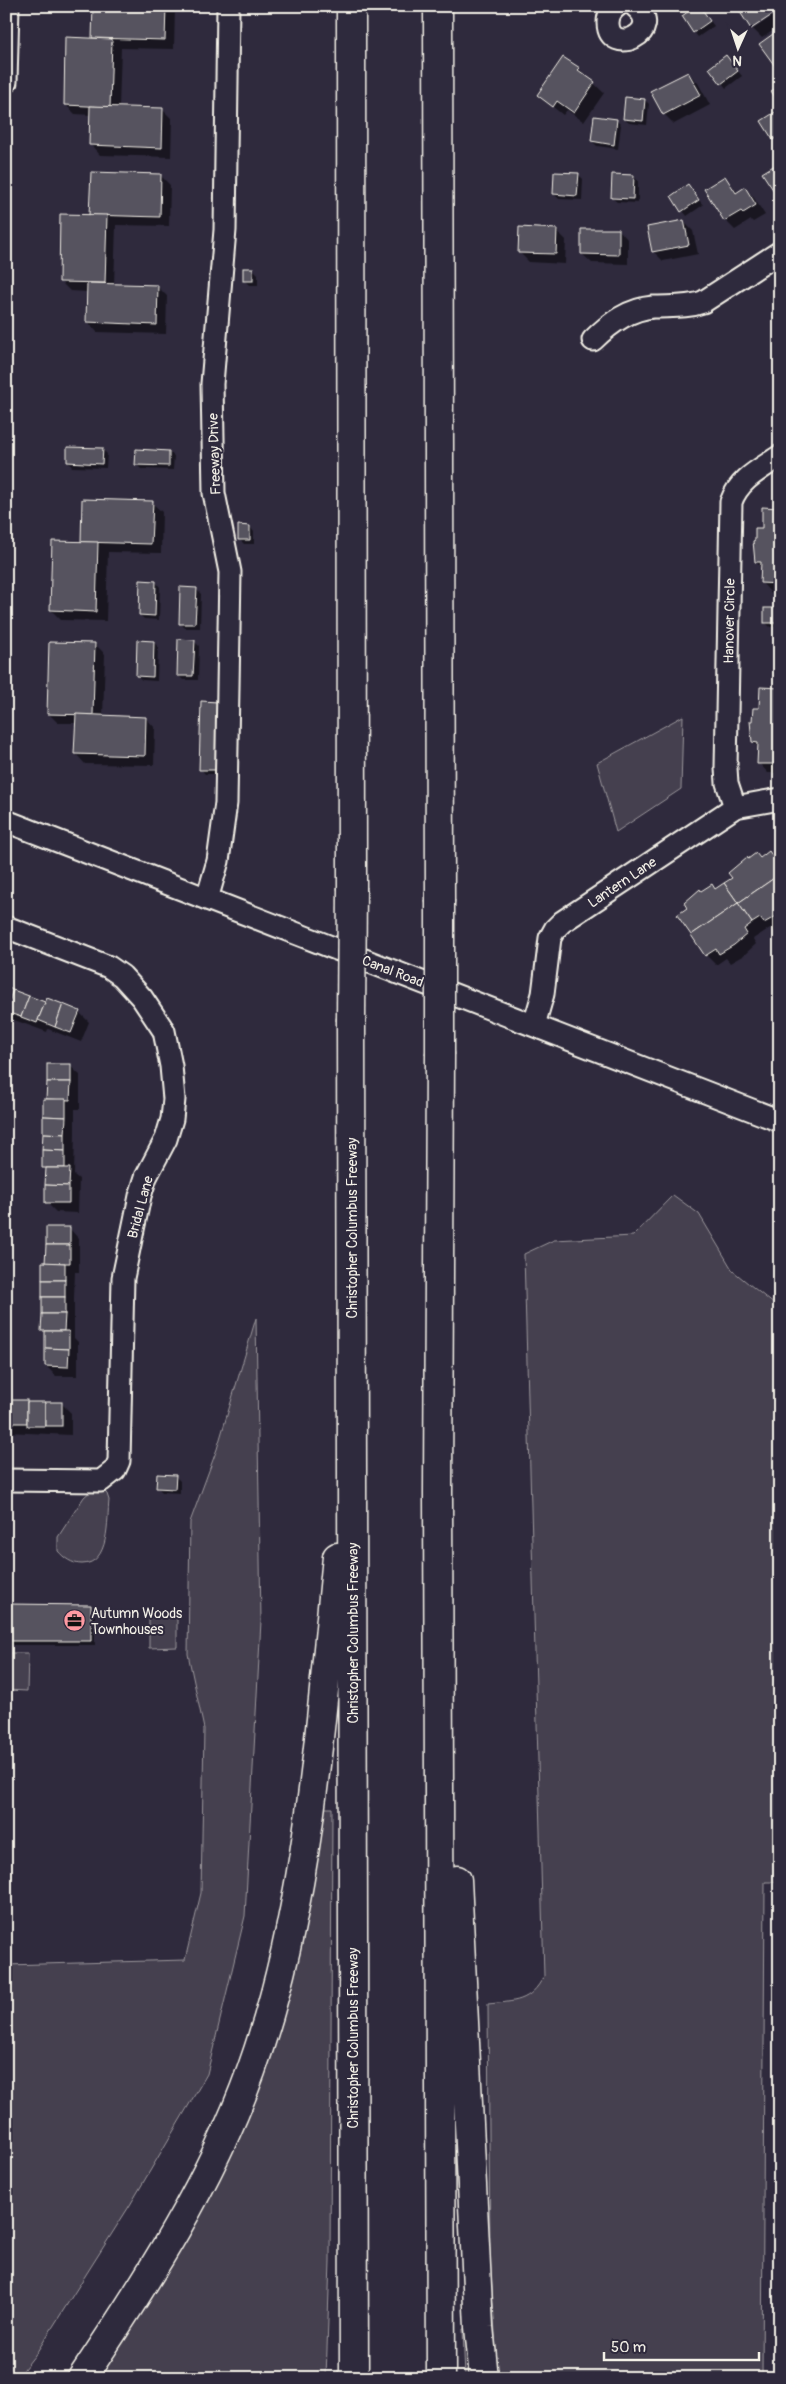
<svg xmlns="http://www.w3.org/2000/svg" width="786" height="2384" font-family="Pangolin,sans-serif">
<rect width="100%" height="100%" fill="#2f2a3d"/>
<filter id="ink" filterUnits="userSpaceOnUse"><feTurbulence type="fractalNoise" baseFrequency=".02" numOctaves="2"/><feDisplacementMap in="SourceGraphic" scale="10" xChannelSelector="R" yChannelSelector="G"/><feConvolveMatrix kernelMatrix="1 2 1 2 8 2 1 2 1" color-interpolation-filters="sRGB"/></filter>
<g filter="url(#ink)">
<!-- green -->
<g fill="#454050" stroke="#9c989c">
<polygon points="683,716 681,789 616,832 597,763"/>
<path d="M673,1195L699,1214L733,1271L780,1309V1882H765L762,2378H498L490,2257L488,2004C515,2001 530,2003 544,1976L524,1254L554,1240L633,1236Z"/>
<polygon points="256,1318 261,1621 245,1916 207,2074 130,2205 35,2355 17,2378 6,2378 6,1965 185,1960 201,1893 204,1729 188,1654 190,1522 217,1449"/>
<path d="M103,1490L107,1494L109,1500C107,1520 110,1564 82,1564C72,1564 64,1558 58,1551V1537L84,1497L91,1491Z"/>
<polygon points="149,1613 177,1613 177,1647 149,1648"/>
<polygon points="6,1653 28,1653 27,1691 6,1690"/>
<polygon points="323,1808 332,1808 330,2261 326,2378 95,2378 185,2237"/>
<polygon points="463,2329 469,2329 474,2378 465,2378"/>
</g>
<!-- shadow -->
<g fill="#0007">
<polygon points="95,6 175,8 174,49 121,48 119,108 162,109 172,119 171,157 100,155 91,145 91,115 75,114 65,104 94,39"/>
<polygon points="561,6 576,6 573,12"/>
<polygon points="699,6 714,26 698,37 694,32"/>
<polygon points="738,6 769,6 773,13 752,26"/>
<polygon points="774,15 780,26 762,38 753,29"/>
<polygon points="726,57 742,76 726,88 722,83"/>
<polygon points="579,69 604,93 584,122 567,110 563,115 538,95"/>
<polygon points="688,73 698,83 710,105 674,124 664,114"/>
<polygon points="645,100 649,104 647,125 629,123 624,119"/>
<polygon points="780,110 780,143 778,143 774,139"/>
<polygon points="616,120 621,125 618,149 597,146 592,141"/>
<polygon points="578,174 583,179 582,200 559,199 554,194"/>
<polygon points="160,175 170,185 169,226 116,225 114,285 157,286 167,296 166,334 97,332 88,322 88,292 70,291 60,281 91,216"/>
<polygon points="633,176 638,181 638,203 617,202 612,198"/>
<polygon points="725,178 738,193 745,188 754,198 765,215 753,222 751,220 735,230 725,220"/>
<polygon points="688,186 703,205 687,216 672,197"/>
<polygon points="683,221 693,231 698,254 663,261 653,251"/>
<polygon points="556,230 566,240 565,264 529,262 519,252"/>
<polygon points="619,230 628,240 628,264 592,263 582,254"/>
<polygon points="253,269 258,274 258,285 249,285 244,280"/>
<polygon points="102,449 107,454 106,468 72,467 68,462"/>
<polygon points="169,452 174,456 173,470 141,469 136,464"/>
<polygon points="152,503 162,512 161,553 108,552 106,621 61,620 51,610 82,543"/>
<polygon points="780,509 780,593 771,593 762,583 762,568 756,562 763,529"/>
<polygon points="250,527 254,532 254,544 244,544 239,539"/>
<polygon points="156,582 160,587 159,620 144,619 140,615"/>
<polygon points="196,589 201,594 200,628 185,628 180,623"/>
<polygon points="780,609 780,627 770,627 765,622"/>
<polygon points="194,641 199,646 198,680 183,680 178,675"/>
<polygon points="154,642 158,647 157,681 142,680 137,676"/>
<polygon points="95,644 105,654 103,717 146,718 155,728 154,765 85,764 76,754 77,723 58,723 48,713"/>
<polygon points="780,689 780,773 768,773 759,763 759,748 753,742 760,710"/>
<polygon points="217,703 220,774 205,774 201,769"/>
<polygon points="769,853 780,864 780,929 775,932 770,928 753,939 756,944 744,955 730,963 726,958 716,965 706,955 689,908 701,892 711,885 716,890 734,878 748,860 761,859"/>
<polygon points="6,989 46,1004 79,1012 89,1022 81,1042 48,1029 47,1032 6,1017"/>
<polygon points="70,1066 80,1075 80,1109 75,1109 75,1133 74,1175 79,1179 78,1213 56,1212 47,1203 47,1170 44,1167"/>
<polygon points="70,1229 79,1239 79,1272 75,1272 74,1298 74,1338 78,1342 78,1376 56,1376 46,1366 46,1334 43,1330 47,1264"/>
<polygon points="6,1402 61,1403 71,1413 71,1435 6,1432"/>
<polygon points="175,1476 180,1481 180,1493 162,1492 157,1487"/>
<polygon points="90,1606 95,1611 95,1645 13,1645 9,1640"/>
</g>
<!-- building -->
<g fill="#56525f" stroke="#f4f1e8">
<polygon points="93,6 166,6 165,40 92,38"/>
<polygon points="696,6 700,6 710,21 693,33 682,16"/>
<polygon points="736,6 767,6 772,15 751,29"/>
<polygon points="780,29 780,73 759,44"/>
<polygon points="65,37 112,39 110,107 64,105"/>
<polygon points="726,55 738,71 721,84 709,68"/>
<polygon points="563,57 580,68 578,70 595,82 574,113 557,101 553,107 537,95"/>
<polygon points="688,72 701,95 663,115 650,91"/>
<polygon points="778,87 780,89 779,103 771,91"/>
<polygon points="625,97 645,99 643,121 623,119"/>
<polygon points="90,106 163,108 162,148 89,145"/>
<polygon points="780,109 780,135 773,140 761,121"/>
<polygon points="594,116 617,119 614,145 591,141"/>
<polygon points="780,162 780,192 776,194 762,173"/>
<polygon points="91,172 161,174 160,217 89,215"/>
<polygon points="554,172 579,173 577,196 553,194"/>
<polygon points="612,174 634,175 633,199 611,198"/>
<polygon points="725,176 736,193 745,187 756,205 743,213 741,211 724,221 704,189"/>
<polygon points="688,184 699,200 681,212 671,196"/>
<polygon points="60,214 107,215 105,283 59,282"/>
<polygon points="684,220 689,245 652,252 647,227"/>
<polygon points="519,227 557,229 556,254 518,253"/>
<polygon points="581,229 619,229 619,255 581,254"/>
<rect x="243" y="268" width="10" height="13"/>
<polygon points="87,283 158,285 157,325 86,322"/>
<polygon points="67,447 103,448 102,464 67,462"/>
<polygon points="136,449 169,451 169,466 135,465"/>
<polygon points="82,499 153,501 151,544 81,542"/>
<polygon points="762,507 780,508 780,584 760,583 761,562 755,562 753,541 755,540 755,528 762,528"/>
<polygon points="238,525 250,526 250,540 238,540"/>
<polygon points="52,541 98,542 96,612 50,610"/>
<polygon points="140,580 156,581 155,616 139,615"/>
<polygon points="180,587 197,588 195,624 179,624"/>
<rect x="764" y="608" width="16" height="15"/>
<polygon points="178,639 195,640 193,676 177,676"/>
<polygon points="137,640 154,641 153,677 136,676"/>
<polygon points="49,642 95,643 93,715 47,714"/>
<polygon points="760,687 780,688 780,764 757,764 758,743 752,742 750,721 752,721 753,708 759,708"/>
<polygon points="201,701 218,702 216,770 199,770"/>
<polygon points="76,714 146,717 145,756 74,754"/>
<polygon points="769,851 780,867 780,874 738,903 724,883 732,878 728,873 747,857 748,859 756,853 760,858"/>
<polygon points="780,874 780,914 764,923 760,918 752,923 738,903"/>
<polygon points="724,883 738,903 691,935 677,915 687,908 684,903 700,889 701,891 712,884 715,889"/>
<polygon points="738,903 752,923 744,929 747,934 734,945 719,954 716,949 705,956 691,935"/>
<polygon points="6,987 13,990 6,1007"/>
<polygon points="13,990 29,996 21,1017 6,1012"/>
<polygon points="29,996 45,1002 37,1023 21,1017"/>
<polygon points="47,998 63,1004 55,1027 38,1020"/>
<polygon points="63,1004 80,1011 71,1033 55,1027"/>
<rect x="47" y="1064" width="24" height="18"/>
<polygon points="47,1082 71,1082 70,1100 46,1099"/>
<polygon points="43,1099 66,1099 66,1117 43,1116"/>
<polygon points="43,1116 66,1117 65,1134 43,1133"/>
<polygon points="43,1133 65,1134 65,1151 42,1150"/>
<polygon points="42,1150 65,1151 65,1168 42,1168"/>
<polygon points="46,1168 70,1168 69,1186 45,1185"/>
<polygon points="45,1185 69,1186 69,1203 45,1203"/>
<rect x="46" y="1227" width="24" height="18"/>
<polygon points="46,1245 70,1245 70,1263 45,1263"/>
<polygon points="42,1262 65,1263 65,1280 42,1280"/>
<rect x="42" y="1280" width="23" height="17"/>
<rect x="42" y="1297" width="23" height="17"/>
<polygon points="42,1314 65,1314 64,1331 41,1331"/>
<polygon points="45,1331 69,1331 69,1349 45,1348"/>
<polygon points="45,1348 69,1349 68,1367 45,1366"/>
<rect x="6" y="1400" width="4" height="23"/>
<rect x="10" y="1400" width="17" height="23"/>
<rect x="27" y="1402" width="18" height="24"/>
<rect x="45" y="1402" width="17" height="24"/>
<polygon points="157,1474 176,1475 175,1489 156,1488"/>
<polygon points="8,1604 91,1605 91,1641 7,1641"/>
</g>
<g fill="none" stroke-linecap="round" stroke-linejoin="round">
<defs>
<g id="minor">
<path d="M617,6C611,10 608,16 608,23C609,58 667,32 635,6"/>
<polyline points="6,82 8,6"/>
<path d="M593,340C610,323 629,309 653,307C671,306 686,308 703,302L780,252"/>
<path d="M735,807L727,783L726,768L731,502C739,479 761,469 780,456"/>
<polyline points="6,821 780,1121"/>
<polyline points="207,899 218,861 226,803 230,572 214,493 212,384 225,230 228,6"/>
<polyline points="6,927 109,967 122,976 142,998 164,1031 171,1066 174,1099 172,1119 166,1139 146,1177 140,1196 123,1278 119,1461 115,1470 101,1481 6,1480"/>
<polyline points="534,1025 543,994 550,938 555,929 562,922 735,807 780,799"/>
</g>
<g id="highway">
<polyline points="351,6 352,887"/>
<polyline points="438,6 440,900"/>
<polyline points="351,1021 354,2378"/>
<polyline points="440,1055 438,1492 441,2378"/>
<polyline points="457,1880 479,2327 484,2378"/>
<path d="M82,2378C147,2281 211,2182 251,2071C310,1906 319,1730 337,1557"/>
</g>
</defs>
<!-- minor casing -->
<use href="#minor" stroke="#f4f1e8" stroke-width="25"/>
<!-- highway casing -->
<use href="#highway" stroke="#f4f1e8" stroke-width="31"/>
<!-- minor -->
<use href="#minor" stroke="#2f2a3d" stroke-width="21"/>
<!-- highway -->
<use href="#highway" stroke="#2f2a3d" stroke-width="28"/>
<defs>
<g id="highway-bridge">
<polyline points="351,1021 352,887"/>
<polyline points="440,1055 440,900"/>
</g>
</defs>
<!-- highway-bridge casing -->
<use href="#highway-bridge" stroke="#f4f1e8" stroke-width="31" stroke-linecap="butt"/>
<!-- highway-bridge -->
<use href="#highway-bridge" stroke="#2f2a3d" stroke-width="28"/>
</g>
</g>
<!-- icons -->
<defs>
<symbol id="office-disc" viewBox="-11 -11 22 22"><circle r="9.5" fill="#ff9aa2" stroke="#2f2a3d"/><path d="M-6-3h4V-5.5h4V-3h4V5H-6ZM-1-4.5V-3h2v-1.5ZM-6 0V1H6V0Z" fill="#111"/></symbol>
</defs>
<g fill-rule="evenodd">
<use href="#office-disc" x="62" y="1608" width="25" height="25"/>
</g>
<g text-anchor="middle" stroke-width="4" stroke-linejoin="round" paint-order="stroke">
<!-- street labels -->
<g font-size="14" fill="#f4f1e8" stroke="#2f2a3d">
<text transform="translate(214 454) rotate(-92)" y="5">Freeway Drive</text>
<text transform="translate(729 621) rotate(-89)" y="5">Hanover Circle</text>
<text transform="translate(622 882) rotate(-34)" y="5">Lantern Lane</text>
<text transform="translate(393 971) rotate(21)" y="5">Canal Road</text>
<text transform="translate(140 1207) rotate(-75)" y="5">Bridal Lane</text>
<text transform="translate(352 1228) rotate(-90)" y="5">Christopher Columbus Freeway</text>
<text transform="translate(353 1633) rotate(-90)" y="5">Christopher Columbus Freeway</text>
<text transform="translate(353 2038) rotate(-90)" y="5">Christopher Columbus Freeway</text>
</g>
<!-- poi labels -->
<g font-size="14" fill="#f4f1e8" stroke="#2f2a3d" text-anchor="start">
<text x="91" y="1618">Autumn Woods<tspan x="91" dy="16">Townhouses</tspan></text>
</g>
</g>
<!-- margin -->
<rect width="786" height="2384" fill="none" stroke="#2f2a3d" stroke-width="25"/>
<rect x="12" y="12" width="761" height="2359" fill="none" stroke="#f4f1e8" stroke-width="2" filter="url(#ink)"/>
<!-- north arrow -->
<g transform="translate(738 48) rotate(183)" stroke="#2f2a3d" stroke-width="4" paint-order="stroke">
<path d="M0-4L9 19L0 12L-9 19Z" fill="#f4f1e8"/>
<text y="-8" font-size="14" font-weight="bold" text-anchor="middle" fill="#f4f1e8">N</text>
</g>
<!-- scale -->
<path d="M604 2352v8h155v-8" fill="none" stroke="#f4f1e8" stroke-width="2.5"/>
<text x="611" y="2352" font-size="15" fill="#f4f1e8" stroke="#2f2a3d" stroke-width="4" paint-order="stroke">50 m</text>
</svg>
